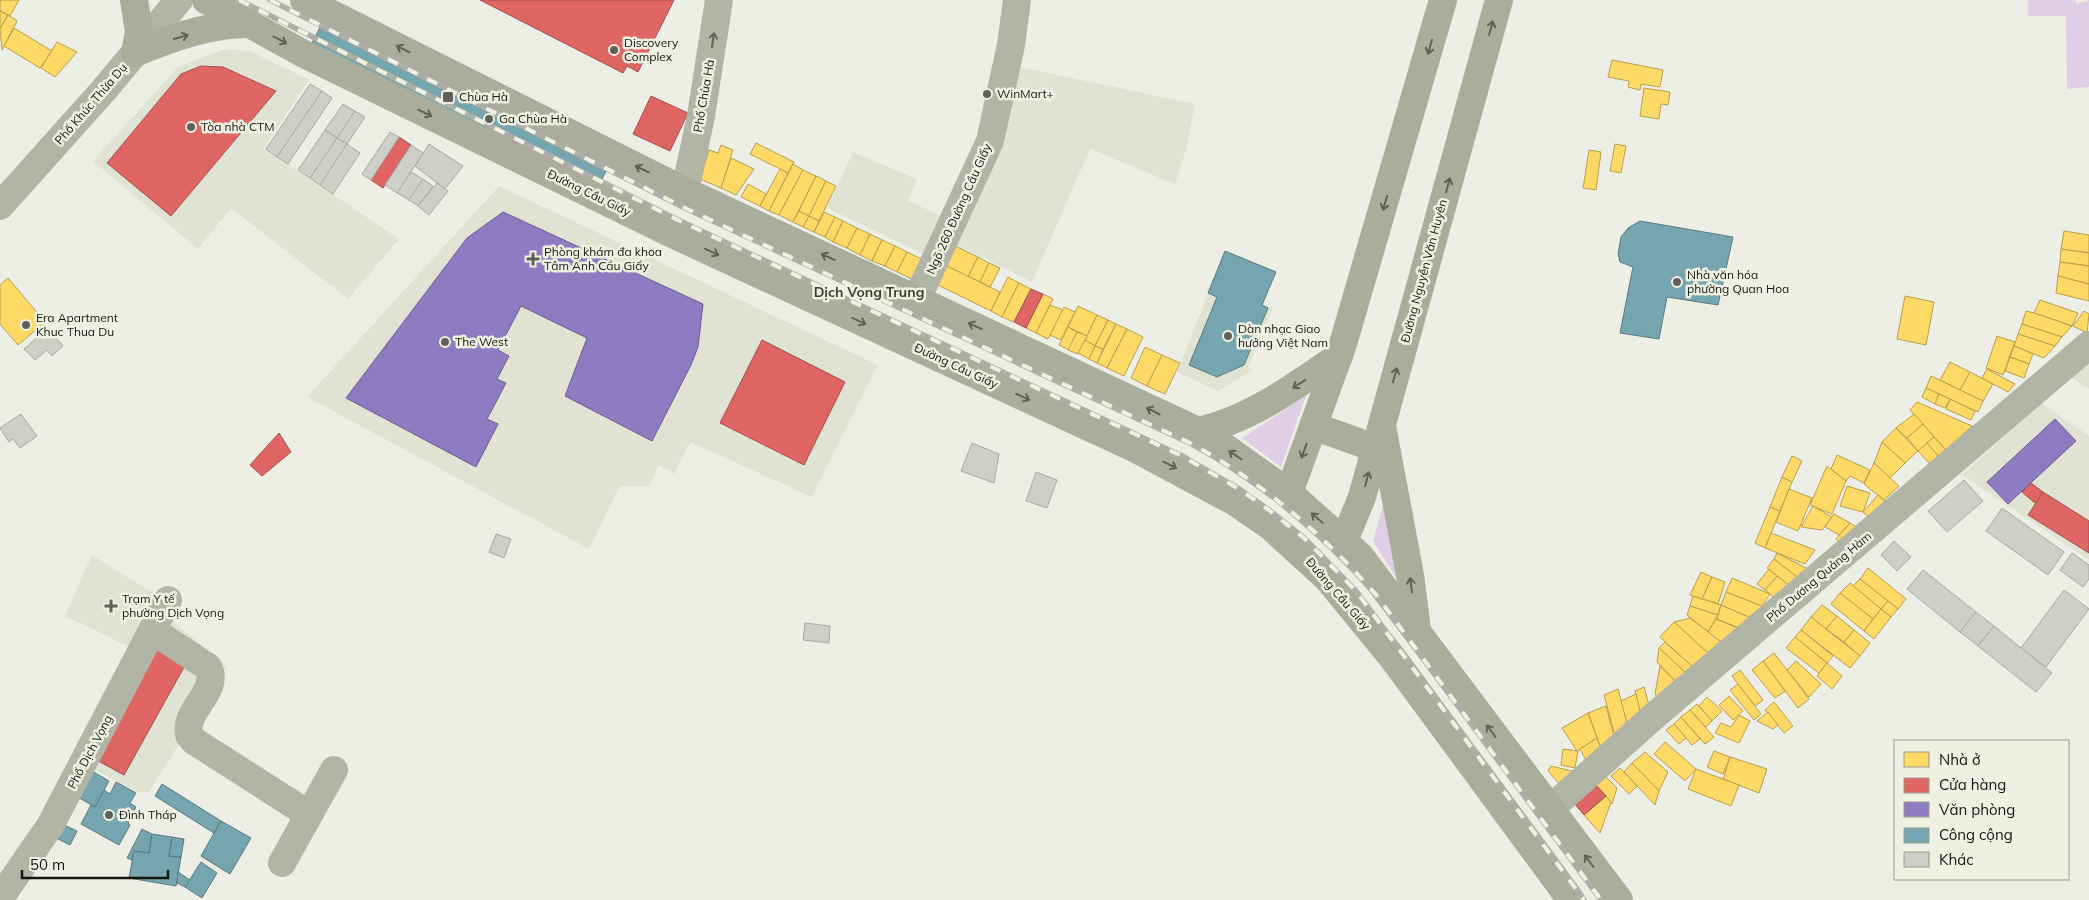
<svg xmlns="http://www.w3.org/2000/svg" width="2089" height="900" font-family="Mulish,sans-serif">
<rect width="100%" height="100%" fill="#edeee6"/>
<!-- built -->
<g fill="#e0e3d4">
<polygon points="225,49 250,51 309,80 264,148 399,239 348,299 231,208 198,249 93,161 178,67"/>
<polygon points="1010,65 1195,104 1186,150 1175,184 1090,149 1032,282 949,241"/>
<polygon points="853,152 917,179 908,201 949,219 932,258 827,208"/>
<polygon points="499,186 878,365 812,497 690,442 674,474 659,465 649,486 620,486 589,549 307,397"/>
<polygon points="1225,251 1276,272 1262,304 1273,308 1248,367 1253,370 1218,391 1177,372"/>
<polygon points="2089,358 2089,389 2069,376"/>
<polygon points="2041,403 2089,436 2089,560 1962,475"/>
<polygon points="92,555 158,596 130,647 65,616"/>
<polygon points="168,617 227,667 149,792 136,792 90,767"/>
</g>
<!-- green -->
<g fill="#dfcee5">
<polygon points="2028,0 2075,0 2077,4 2089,0 2089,87 2067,89 2066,16 2028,16"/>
<polygon points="1306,396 1281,467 1242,438"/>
<polygon points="1383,505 1397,579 1373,541"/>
</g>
<!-- homes -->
<g fill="#ffd966" stroke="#b89e4c">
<polygon points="0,0 19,0 10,16 0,11"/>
<polygon points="0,11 8,15 0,29"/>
<polygon points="8,15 17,21 2,50 0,29"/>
<polygon points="14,28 52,51 40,68 4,46"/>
<polygon points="57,42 77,52 55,77 41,68"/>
<polygon points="1612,60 1663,70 1660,87 1641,84 1640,90 1628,87 1629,81 1608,77"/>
<polygon points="1644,88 1670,92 1668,105 1661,104 1659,119 1640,116"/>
<polygon points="756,143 794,162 788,173 750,154"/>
<polygon points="1615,144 1626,146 1621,173 1610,171"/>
<polygon points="721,145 733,150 721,188 700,179 709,150 718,153"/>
<polygon points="1589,150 1601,152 1596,190 1583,188"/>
<polygon points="731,158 754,169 736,195 721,188"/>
<polygon points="793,164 803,170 779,215 769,211"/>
<polygon points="780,169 788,173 769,211 760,206"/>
<polygon points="803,170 816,176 793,222 779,215"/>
<polygon points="816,176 826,181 809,216 799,211"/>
<polygon points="826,181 836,186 819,221 809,216"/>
<polygon points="748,184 766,194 760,206 741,197"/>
<polygon points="799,211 809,216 803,227 793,222"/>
<polygon points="824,212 835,217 825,237 814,232"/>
<polygon points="809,216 819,221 814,232 803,227"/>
<polygon points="835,217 843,221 833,242 825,237"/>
<polygon points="843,221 857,228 847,248 833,242"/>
<polygon points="857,228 870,234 860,255 847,248"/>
<polygon points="2064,231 2089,235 2089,253 2061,249"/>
<polygon points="870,234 882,240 872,261 860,255"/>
<polygon points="882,240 895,246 885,266 872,261"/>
<polygon points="949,243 978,257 968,277 939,262"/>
<polygon points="895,246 907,252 897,272 885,266"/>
<polygon points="2061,249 2089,253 2089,266 2060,262"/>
<polygon points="907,252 928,262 918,282 897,272"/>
<polygon points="978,257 989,263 980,282 968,277"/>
<polygon points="2060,262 2089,266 2089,284 2058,276"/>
<polygon points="989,263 1000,268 990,287 980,282"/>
<polygon points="943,264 1000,292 991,311 934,283"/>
<polygon points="2058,276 2089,284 2089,301 2056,293"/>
<polygon points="1008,277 1019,283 1002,317 991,311"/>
<polygon points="8,278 45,322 18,345 0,324 0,285"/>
<polygon points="1019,283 1031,289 1014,322 1002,317"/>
<polygon points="1043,294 1053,299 1036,333 1026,328"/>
<polygon points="1905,296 1934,302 1926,345 1897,339"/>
<polygon points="2040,300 2078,313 2072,326 2034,313"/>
<polygon points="1050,305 1063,310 1048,339 1036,333"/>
<polygon points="1078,306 1097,315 1087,336 1068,327"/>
<polygon points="1064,307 1075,312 1061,340 1050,335"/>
<polygon points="2026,311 2034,313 2072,326 2062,337 2022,324"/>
<polygon points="2084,311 2089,314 2087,333 2073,326"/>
<polygon points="1097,315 1108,320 1095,346 1085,340"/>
<polygon points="1108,320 1116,324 1103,349 1095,346"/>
<polygon points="1116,324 1127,329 1107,368 1097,363"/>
<polygon points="2022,324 2062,337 2055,346 2018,334"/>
<polygon points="1068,327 1077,332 1069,350 1059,345"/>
<polygon points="1127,329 1143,337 1124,376 1107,368"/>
<polygon points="1077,332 1087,336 1078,354 1068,350"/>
<polygon points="2018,334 2055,346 2044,358 2014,346"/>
<polygon points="1997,336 2015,342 2003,375 1986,368"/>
<polygon points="1085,340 1095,346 1089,359 1078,353"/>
<polygon points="1095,346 1103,349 1097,363 1089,359"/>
<polygon points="2014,346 2033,354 2029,364 2010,357"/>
<polygon points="1145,347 1162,355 1147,386 1131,378"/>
<polygon points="1162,355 1180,363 1165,394 1147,386"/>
<polygon points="2010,357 2029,364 2024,378 2005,371"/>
<polygon points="1950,362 1970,372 1960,390 1940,380"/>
<polygon points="1987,369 2015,384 2008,392 1982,378"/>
<polygon points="1970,372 1993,384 1983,401 1960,390"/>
<polygon points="1931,376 1983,401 1978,412 1926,388"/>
<polygon points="1926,388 1939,394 1935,404 1922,397"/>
<polygon points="1939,394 1950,399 1945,408 1935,404"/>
<polygon points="1950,399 1975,411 1971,420 1946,409"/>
<polygon points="1917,402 1972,426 1946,450 1910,410"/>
<polygon points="1914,414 1923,424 1907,438 1896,428"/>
<polygon points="1923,424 1934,437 1918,451 1907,438"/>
<polygon points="1896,428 1918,451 1905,463 1882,442"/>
<polygon points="1934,437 1946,450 1939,457 1927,443"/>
<polygon points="1882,442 1905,463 1890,478 1874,463"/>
<polygon points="1927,443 1939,457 1930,464 1918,451"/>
<polygon points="1837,455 1870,470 1864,483 1850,476 1846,481 1831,469"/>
<polygon points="1792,456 1802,461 1792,482 1782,477"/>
<polygon points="1874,463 1899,486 1884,500 1864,484"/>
<polygon points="1827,466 1846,481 1832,514 1810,505"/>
<polygon points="1782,477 1792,482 1780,511 1770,507"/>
<polygon points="1847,486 1870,493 1863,512 1840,506"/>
<polygon points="1789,489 1812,498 1798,531 1776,522"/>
<polygon points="1878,495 1890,506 1873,521 1863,512"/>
<polygon points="1813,506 1832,517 1822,530 1801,527"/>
<polygon points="1770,507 1780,511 1765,548 1755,543"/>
<polygon points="1834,514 1850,523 1839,535 1825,527"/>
<polygon points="1850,523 1861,530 1844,546 1836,539"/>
<polygon points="1771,533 1815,550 1805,564 1765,548"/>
<polygon points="1777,553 1810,570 1801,580 1774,559"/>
<polygon points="1774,559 1801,580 1793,589 1767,568"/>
<polygon points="1868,568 1906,599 1898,609 1860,579"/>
<polygon points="1769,569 1777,576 1765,590 1757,584"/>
<polygon points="1701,572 1712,577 1702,599 1690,595"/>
<polygon points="1777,576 1789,585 1777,600 1765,590"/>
<polygon points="1712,577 1725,582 1718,604 1702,599"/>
<polygon points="1732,578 1770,594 1762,606 1726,592"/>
<polygon points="1860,579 1888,601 1881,609 1853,586"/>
<polygon points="1850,583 1881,609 1873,619 1840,593"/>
<polygon points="1726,592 1762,606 1753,619 1721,605"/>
<polygon points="1840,593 1873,619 1864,631 1831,604"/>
<polygon points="1693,596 1721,605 1718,615 1690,606"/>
<polygon points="1888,601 1898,609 1891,617 1881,609"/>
<polygon points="1721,605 1753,619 1744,630 1717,619"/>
<polygon points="1822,605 1837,616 1826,629 1811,617"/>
<polygon points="1690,606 1718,615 1708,632 1687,615"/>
<polygon points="1881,609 1891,617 1874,639 1864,631"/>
<polygon points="1837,616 1854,630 1844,642 1826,629"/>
<polygon points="1811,617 1860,656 1850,668 1801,630"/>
<polygon points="1690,618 1724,644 1711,656 1674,622"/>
<polygon points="1716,619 1740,629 1724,644 1708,632"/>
<polygon points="1674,622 1711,656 1695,669 1660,637"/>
<polygon points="1801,630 1833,656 1827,663 1795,637"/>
<polygon points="1854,630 1870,643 1860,656 1844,642"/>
<polygon points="1795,637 1827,663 1819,673 1786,648"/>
<polygon points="1665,642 1695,669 1689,676 1659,648"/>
<polygon points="1659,648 1689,676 1679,685 1657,662"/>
<polygon points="1774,653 1809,699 1798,708 1763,661"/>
<polygon points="1763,661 1785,691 1775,698 1752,670"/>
<polygon points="1796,661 1821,684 1809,697 1787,670"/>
<polygon points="1827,663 1842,676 1832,689 1817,676"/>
<polygon points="1660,666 1679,685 1660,701 1655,694"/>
<polygon points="1740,670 1763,700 1755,706 1732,676"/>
<polygon points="1738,684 1761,714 1754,720 1730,690"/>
<polygon points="1644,687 1651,712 1642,720 1635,691"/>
<polygon points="1618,689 1629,730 1616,740 1604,695"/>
<polygon points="1636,694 1642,720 1629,730 1621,701"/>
<polygon points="1729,696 1743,711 1733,720 1719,705"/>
<polygon points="1707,697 1722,711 1712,721 1699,706"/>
<polygon points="1774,702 1793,726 1784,733 1765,710"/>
<polygon points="1697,704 1712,721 1706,727 1690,710"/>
<polygon points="1606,706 1615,740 1602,751 1588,713"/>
<polygon points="1690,710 1714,737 1705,744 1681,717"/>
<polygon points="1768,712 1778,725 1773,729 1757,721"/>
<polygon points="1588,713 1597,738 1577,751 1562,728"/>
<polygon points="1739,715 1750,721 1739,743 1715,733 1721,723 1731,727"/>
<polygon points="1681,717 1700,739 1692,745 1674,724"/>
<polygon points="1674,724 1686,738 1679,744 1666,730"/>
<polygon points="1597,738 1602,751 1588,764 1580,749"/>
<polygon points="1665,742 1696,769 1685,781 1654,754"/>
<polygon points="1563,749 1578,751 1575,768 1561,765"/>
<polygon points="1714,751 1730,757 1723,774 1707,767"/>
<polygon points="1645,752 1668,772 1659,791 1632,763"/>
<polygon points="1730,757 1767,769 1759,793 1723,779"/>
<polygon points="1632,763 1659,791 1655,805 1624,772"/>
<polygon points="1551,766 1580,773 1563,788 1548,771"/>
<polygon points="1620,768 1637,786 1629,794 1611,776"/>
<polygon points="1696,769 1739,785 1731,806 1688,789"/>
<polygon points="1605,776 1617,788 1612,804 1595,784"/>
<polygon points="1606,796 1611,802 1600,833 1584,815"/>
</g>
<!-- shops -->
<g fill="#e06666" stroke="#a34e4c">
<polygon points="480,0 674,0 638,72 627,66 623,73"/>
<polygon points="201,66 223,67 276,91 171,216 107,163 181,74"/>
<polygon points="651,96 688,113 670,151 633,134"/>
<polygon points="399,137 411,145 383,188 371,180"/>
<polygon points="1031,289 1043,294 1026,328 1014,322"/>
<polygon points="762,340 845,382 804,465 720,423"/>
<polygon points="279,433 291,452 262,476 250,465"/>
<polygon points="2031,483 2043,492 2036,504 2022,492"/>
<polygon points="2043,492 2089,521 2089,553 2028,515"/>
<polygon points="156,642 188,660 124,775 91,757"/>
<polygon points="1595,784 1606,796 1584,815 1574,803"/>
</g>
<!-- offices -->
<g fill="#8e7cc3" stroke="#695d8d">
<polygon points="503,212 703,304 698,347 691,365 652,441 565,396 587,338 521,306 498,350 509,356 497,379 506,383 487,419 498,424 476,467 346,398 467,238"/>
<polygon points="2055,419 2076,441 2008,504 1987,482"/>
</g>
<!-- public -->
<g fill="#76a5af" stroke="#597a7f">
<polygon points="330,7 617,149 590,203 303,61"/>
<polygon points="1640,221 1733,237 1718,305 1667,297 1659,339 1620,333 1633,267 1620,262 1618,254 1621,237 1628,228"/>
<polygon points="1225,251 1276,272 1262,305 1268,308 1244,365 1217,377 1189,365 1217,297 1208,293"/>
<polygon points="90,770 109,781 95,807 76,796"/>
<polygon points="116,782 136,793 130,803 136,807 128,823 130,825 119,845 81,824 91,805 95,807 104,790 110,794"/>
<polygon points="162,784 221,821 214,833 155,796"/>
<polygon points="221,821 251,838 230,874 201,856"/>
<polygon points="64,825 77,831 70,845 58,839"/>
<polygon points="142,829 152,834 149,853 134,851 132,860 127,858"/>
<polygon points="152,834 172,837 169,856 181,857 176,886 129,878 134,851 149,853"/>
<polygon points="172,837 184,839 181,857 169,856"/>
<polygon points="201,862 217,873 202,898 185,887"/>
<polygon points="178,872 190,880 185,887 177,883"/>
</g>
<!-- building -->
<g fill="#cdcec8" stroke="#a9aaa4">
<polygon points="310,84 322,91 277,157 266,149"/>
<polygon points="322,91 332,98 288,164 277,157"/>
<polygon points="343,104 355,111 337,138 325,130"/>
<polygon points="355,111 365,117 347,144 337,138"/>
<polygon points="325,130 337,138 310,178 298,170"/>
<polygon points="390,132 399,137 371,180 362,174"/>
<polygon points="337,138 347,144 320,185 310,178"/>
<polygon points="347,144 360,153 333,194 320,185"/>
<polygon points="429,144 463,166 445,189 415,166"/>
<polygon points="411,145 423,153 397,193 385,185"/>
<polygon points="411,172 423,179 409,200 397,193"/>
<polygon points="423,179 433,186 418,206 409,200"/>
<polygon points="437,183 448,191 429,215 418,206"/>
<polygon points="48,328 63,346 52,356 47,350 35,360 24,349"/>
<polygon points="21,414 37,436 20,448 13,439 9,442 0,428"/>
<polygon points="972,443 999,454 994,483 961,471"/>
<polygon points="1036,472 1057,480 1047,508 1026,501"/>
<polygon points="1964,480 1983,501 1947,532 1928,511"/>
<polygon points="2002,508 2064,552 2048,575 1986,531"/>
<polygon points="496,534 511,539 504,558 489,552"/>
<polygon points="1894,541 1911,557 1897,571 1881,555"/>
<polygon points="2072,553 2089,565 2089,579 2083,587 2060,570"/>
<polygon points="1923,570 1976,612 1960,632 1907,589"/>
<polygon points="2064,590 2089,609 2046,667 2021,648"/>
<polygon points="1976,612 1994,626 1978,646 1960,632"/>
<polygon points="805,623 830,626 829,643 803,640"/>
<polygon points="1994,626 2052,673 2036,692 1978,646"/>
</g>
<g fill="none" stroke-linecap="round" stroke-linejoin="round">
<!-- minor -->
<g stroke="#b2b4a6" stroke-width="28">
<polyline points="685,191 701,116 719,0"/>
<polyline points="0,206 103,91 179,0"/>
<polyline points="917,299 990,141 1011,45 1017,0"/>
<path d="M153,631L208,667C221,691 183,710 189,735L194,741L308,814"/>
<polyline points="1550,809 1653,717 2089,345"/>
<polyline points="282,863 334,770"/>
<polyline points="0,898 50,826 168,600"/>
</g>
<!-- major -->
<g stroke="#abad9c" stroke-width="28">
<polyline points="134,0 139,31 135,53"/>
<polyline points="206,0 304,54 668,232 1134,448 1235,502 1270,526 1328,579 1392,657 1571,900"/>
<polyline points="304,0 685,191 1198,431 1226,448 1289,493 1360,556 1619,900"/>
<path d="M135,53C170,38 212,23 250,24"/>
<polyline points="1313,426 1375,448"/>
<path d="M1198,431C1249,420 1296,386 1339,356"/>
<polyline points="1383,431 1410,575 1417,630"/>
<polyline points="1289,493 1343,344 1443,0"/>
<polyline points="1344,541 1362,497 1499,0"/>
</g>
<defs>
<g id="rail">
<polyline points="239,0 680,221 1182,456 1239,489 1269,510 1304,538 1356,591 1584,900"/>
<path d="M270,0L687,209L1192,444C1263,483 1324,535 1377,596L1601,900"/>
</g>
</defs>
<!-- rail casing -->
<use href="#rail" stroke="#adaea5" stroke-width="5.5"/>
<!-- rail -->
<use href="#rail" stroke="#eff2e3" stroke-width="4" stroke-dasharray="11" stroke-linecap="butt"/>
</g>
<!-- one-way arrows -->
<defs><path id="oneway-shaft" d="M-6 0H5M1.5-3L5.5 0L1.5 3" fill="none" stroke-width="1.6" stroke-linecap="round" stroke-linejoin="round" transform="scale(1.25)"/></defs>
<g stroke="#606156">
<use href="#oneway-shaft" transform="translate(1491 28) rotate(-75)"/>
<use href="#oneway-shaft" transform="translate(181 37) rotate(-15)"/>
<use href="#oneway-shaft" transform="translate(280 40) rotate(28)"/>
<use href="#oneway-shaft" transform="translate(1430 47) rotate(105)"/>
<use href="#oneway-shaft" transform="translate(403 49) rotate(-153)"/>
<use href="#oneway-shaft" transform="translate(425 113) rotate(26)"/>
<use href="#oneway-shaft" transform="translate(642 169) rotate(-154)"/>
<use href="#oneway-shaft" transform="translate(1448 185) rotate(-75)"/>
<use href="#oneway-shaft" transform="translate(1385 203) rotate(107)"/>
<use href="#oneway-shaft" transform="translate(712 252) rotate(25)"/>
<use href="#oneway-shaft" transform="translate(828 257) rotate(-155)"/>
<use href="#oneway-shaft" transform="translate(859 321) rotate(25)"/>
<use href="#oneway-shaft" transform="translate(975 326) rotate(-155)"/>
<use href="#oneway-shaft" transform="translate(1395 375) rotate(-74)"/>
<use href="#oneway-shaft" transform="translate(1299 384) rotate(148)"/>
<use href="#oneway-shaft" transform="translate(1023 397) rotate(25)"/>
<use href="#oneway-shaft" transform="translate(1153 411) rotate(-153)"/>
<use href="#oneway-shaft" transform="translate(1304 451) rotate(110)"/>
<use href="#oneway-shaft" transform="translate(1235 455) rotate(-146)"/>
<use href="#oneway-shaft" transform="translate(1170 465) rotate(26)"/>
<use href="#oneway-shaft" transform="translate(1367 479) rotate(-75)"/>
<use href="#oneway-shaft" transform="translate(1317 518) rotate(-140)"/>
<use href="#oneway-shaft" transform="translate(1411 585) rotate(-97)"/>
<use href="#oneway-shaft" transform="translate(1491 731) rotate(-127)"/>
<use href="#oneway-shaft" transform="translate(1589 861) rotate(-127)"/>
</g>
<use stroke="#63645b" href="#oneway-shaft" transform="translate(713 40) rotate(-82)"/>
<!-- markers -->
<g fill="#60615b" stroke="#eff2e3" stroke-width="2">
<circle cx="614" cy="50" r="5"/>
<circle cx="987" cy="94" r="5"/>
<rect x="442" y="91" width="12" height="12" rx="2.5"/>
<circle cx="489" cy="119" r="5"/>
<circle cx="191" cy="127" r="5"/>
<path d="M530.5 251.5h5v5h5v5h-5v5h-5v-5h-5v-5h5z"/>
<circle cx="1677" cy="282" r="5"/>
<circle cx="26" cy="325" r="5"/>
<circle cx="1228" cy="336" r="5"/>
<circle cx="445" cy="342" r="5"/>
<path d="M108.5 598.5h5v5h5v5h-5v5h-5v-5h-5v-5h5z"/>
<circle cx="109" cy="815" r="5"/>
</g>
<g text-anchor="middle" stroke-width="5" stroke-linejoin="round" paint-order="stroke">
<!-- poi labels -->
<g font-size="12" fill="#141510" stroke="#eff2e3" text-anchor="start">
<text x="624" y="47">Discovery<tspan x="624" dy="14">Complex</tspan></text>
<text x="997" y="98">WinMart+</text>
<text x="459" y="101">Chùa Hà</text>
<text x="499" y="123">Ga Chùa Hà</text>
<text x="201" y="131">Tòa nhà CTM</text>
<text x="544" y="256">Phòng khám đa khoa<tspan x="544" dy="14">Tâm Anh Cầu Giấy</tspan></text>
<text x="1687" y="279">Nhà văn hóa<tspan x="1687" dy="14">phường Quan Hoa</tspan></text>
<text x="36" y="322">Era Apartment<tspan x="36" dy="14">Khuc Thua Du</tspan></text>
<text x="1238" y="333">Dàn nhạc Giao<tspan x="1238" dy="14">hưởng Việt Nam</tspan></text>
<text x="455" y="346">The West</text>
<text x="122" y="603">Trạm Y tế<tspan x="122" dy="14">phường Dịch Vọng</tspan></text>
<text x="119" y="819">Đình Tháp</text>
</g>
<!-- street labels -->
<g font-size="12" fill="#141510" stroke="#eff2e3">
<text transform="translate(704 96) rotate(-80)" y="4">Phố Chùa Hà</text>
<text transform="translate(91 104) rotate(-49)" y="4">Phố Khúc Thừa Dụ</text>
<text transform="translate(589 193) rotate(26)" y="4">Đường Cầu Giấy</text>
<text transform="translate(959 209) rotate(-66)" y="4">Ngõ 260 Đường Cầu Giấy</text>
<text transform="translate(1424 271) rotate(-75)" y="4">Đường Nguyễn Văn Huyên</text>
<text transform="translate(956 366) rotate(25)" y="4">Đường Cầu Giấy</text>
<text transform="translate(1819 577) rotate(-40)" y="4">Phố Dương Quảng Hàm</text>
<text transform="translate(1338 594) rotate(49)" y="4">Đường Cầu Giấy</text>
<text transform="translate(90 752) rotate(-62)" y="4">Phố Dịch Vọng</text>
</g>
<!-- neighbourhood labels -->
<g font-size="14" font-weight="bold" fill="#3b3d31" stroke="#eff2e3">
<text x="869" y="297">Dịch Vọng Trung</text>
</g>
</g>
<!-- legend -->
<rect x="1894" y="740" width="175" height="140" fill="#eff2e3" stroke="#979a8f"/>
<rect x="1904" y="752" width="25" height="15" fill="#ffd966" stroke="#979a8f"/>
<text x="1939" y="765" font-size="15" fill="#141510">Nhà ở</text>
<rect x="1904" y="778" width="25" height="15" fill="#e06666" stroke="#979a8f"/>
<text x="1939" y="790" font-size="15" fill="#141510">Cửa hàng</text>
<rect x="1904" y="802" width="25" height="15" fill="#8e7cc3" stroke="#979a8f"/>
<text x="1939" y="815" font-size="15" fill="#141510">Văn phòng</text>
<rect x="1904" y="828" width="25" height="15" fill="#76a5af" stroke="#979a8f"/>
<text x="1939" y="840" font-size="15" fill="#141510">Công cộng</text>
<rect x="1904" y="852" width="25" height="15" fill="#cdcec8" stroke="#979a8f"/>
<text x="1939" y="865" font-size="15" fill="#141510">Khác</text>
<!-- scale -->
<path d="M22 870v8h146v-8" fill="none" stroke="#141510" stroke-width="2.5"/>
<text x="30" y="870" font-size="15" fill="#141510" stroke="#eff2e3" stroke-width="4" paint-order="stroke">50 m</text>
</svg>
